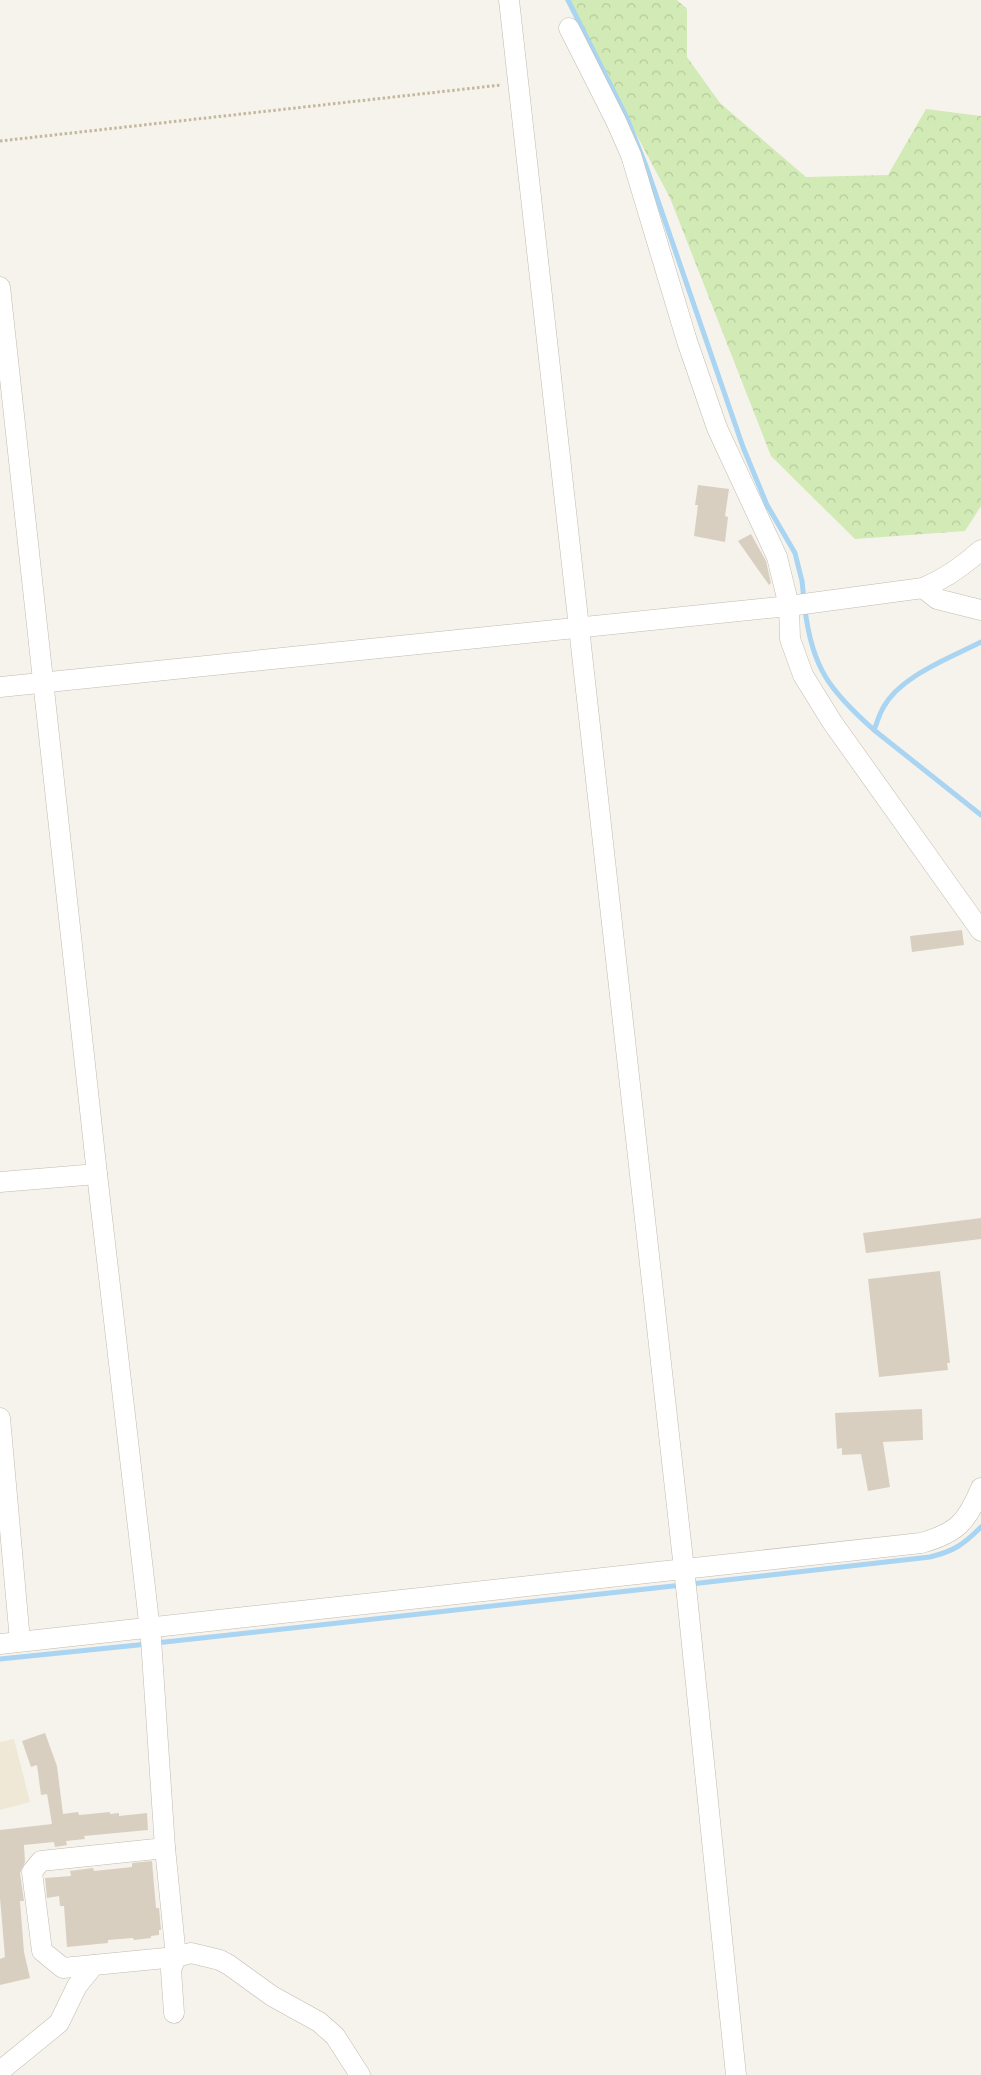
<svg xmlns="http://www.w3.org/2000/svg" width="981" height="2075" font-family="Figtree,sans-serif">
<defs>
<pattern id="forest-crowns" width="20" height="18" patternUnits="userSpaceOnUse" patternTransform="scale(1.25)"><rect width="20" height="18" fill="#d2eab5"/><path d="M2 6a3 3 0 1 1 6 0M12 15a3 3 0 1 1 6 0" fill="none" stroke="#b6ca9c"/></pattern>
</defs>
<rect width="100%" height="100%" fill="#f6f3ec"/>
<!-- education -->
<polygon fill="#efe8d6" points="14,1739 30,1802 0,1810 0,1742"/>
<!-- forest -->
<polygon fill="url(#forest-crowns)" points="565,0 677,0 687,9 687,57 720,103 806,177 888,175 926,109 981,116 981,506 965,531 855,539 771,456 670,198"/>
<g fill="none" stroke-linecap="round" stroke-linejoin="round">
<!-- stream -->
<g stroke="#a9d4f2" stroke-width="5">
<polyline points="568,0 626,116 646,166 743,447 767,505 795,553 802,581 804,600"/>
<path d="M805,609C812,668 830,691 874,730"/>
<path d="M981,642C950,658 900,676 883,708C879,715 877,723 874,730L981,815"/>
<path d="M691,1584L930,1557C954,1551 963,1545 981,1527"/>
<polyline points="156,1643 682,1585"/>
<polyline points="0,1659 148,1644"/>
</g>
</g>
<!-- building -->
<g fill="#d8cfc1">
<polygon points="698,485 729,489 725,516 728,517 725,542 694,536 698,505 695,505"/>
<polygon points="751,534 766,561 771,583 769,585 738,541"/>
<polygon points="962,930 964,945 912,952 910,936"/>
<polygon points="981,1218 981,1239 866,1253 863,1233"/>
<polygon points="940,1271 950,1363 947,1363 948,1370 879,1377 868,1279"/>
<polygon points="922,1409 923,1440 883,1442 890,1487 868,1491 861,1454 842,1455 842,1448 837,1449 835,1413"/>
<polygon points="45,1733 57,1766 63,1814 78,1812 79,1815 110,1812 110,1814 119,1813 119,1816 147,1813 148,1830 84,1836 85,1839 66,1841 67,1845 55,1847 54,1842 24,1845 25,1862 20,1873 24,1901 20,1901 24,1952 30,1978 0,1985 0,1959 5,1957 0,1898 0,1830 52,1824 47,1794 41,1795 37,1765 31,1767 22,1741"/>
<polygon points="152,1861 156,1908 159,1908 161,1930 159,1930 159,1935 151,1936 151,1938 134,1940 133,1938 108,1940 108,1943 67,1947 64,1906 60,1906 59,1896 47,1898 45,1878 71,1876 70,1871 93,1868 94,1871 132,1867 132,1863"/>
</g>
<g fill="none" stroke-linecap="round" stroke-linejoin="round">
<defs>
<g id="minor">
<polyline points="509,0 687,1596 736,2075"/>
<polyline points="569,28 616,121 631,155 687,341 717,428 777,557 789,606 790,639 803,675 832,722 981,931"/>
<polyline points="0,287 97,1174 151,1639 165,1848 176,1957 171,1970 174,2013"/>
<polyline points="923,588 937,599 981,610"/>
<path d="M0,687L789,606L923,588C945,579 963,566 981,550"/>
<polyline points="0,1182 97,1174"/>
<polyline points="0,1418 20,1641"/>
<path d="M0,1644L921,1543C957,1533 967,1522 981,1488"/>
<polyline points="165,1848 41,1861 32,1872 42,1951 63,1968 176,1957 191,1953 220,1960 229,1965 272,1996 319,2022 335,2036 360,2075"/>
<polyline points="0,2069 5,2067 59,2023 77,1986 94,1965"/>
</g>
</defs>
<!-- minor casing -->
<use href="#minor" stroke="#c2bbae" stroke-width="21"/>
<!-- path -->
<polyline stroke="#c4b79f" stroke-width="3" stroke-dasharray="2.5 2.5" stroke-linecap="butt" points="0,141 501,85"/>
<!-- minor -->
<use href="#minor" stroke="#fff" stroke-width="20"/>
</g>
</svg>
